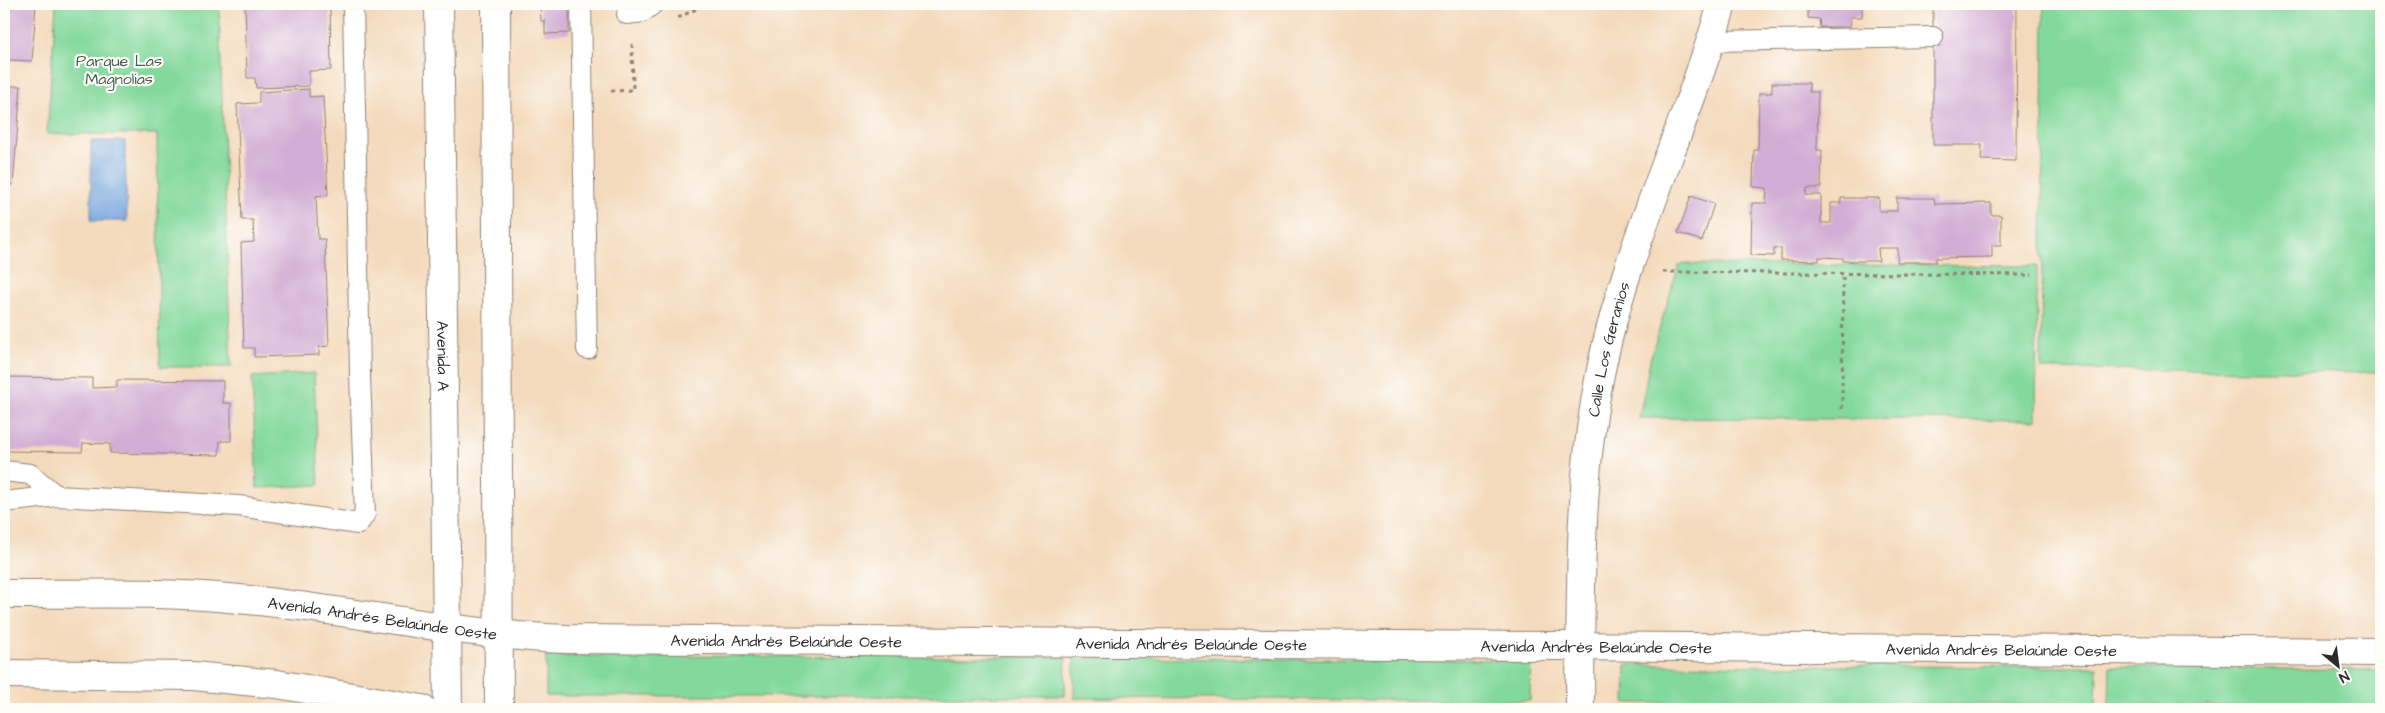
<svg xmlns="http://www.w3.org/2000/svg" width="2385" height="713" font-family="'Architects Daughter',sans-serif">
<rect width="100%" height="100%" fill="#fdfcf7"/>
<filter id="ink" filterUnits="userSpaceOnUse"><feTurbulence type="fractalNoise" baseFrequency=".02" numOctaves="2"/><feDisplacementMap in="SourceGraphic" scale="10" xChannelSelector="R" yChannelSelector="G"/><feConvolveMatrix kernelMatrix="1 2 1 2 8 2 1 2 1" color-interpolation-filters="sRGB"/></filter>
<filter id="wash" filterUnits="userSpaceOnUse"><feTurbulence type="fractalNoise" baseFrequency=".0096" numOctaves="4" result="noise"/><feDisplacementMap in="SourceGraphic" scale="20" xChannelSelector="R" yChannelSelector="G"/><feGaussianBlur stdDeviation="1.12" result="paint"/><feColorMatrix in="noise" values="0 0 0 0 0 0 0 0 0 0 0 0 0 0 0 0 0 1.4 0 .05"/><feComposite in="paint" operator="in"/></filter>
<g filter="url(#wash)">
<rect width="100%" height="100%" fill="#f4dabc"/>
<!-- green -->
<g fill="#83d99c" stroke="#578264">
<polygon points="56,4 219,4 231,367 160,367 157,134 47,134"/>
<polygon points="2044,4 2381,4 2381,372 2041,369"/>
<polygon points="1679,264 2037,266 2036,420 1639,418 1650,360"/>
<polygon points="314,373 319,485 257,488 252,377"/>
<polygon points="546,656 1066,657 1065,696 546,696"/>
<polygon points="1074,658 1531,660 1530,701 1074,698"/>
<polygon points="1626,665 2097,667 2096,705 1625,703"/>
<polygon points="2110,667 2381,670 2381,707 2109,705"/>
</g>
<!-- water -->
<polygon fill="#75a5df" stroke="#506885" points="91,141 125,141 127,221 91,221"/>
<g id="blocks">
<!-- building -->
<g fill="#d1acd4">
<polygon points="4,4 36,4 32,61 9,60 8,76 4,75"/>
<polygon points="245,4 330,4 331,70 309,71 309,86 256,88 255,78 247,78"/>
<polygon points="540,4 569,4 569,33 545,34 545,21 541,21"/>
<polygon points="1808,4 1862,4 1862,17 1850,17 1850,27 1820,27 1819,19 1808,18"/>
<polygon points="1933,4 2017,4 2016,161 1981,160 1982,145 1933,145"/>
<polygon points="4,78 7,78 6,86 21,86 13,185 4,185"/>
<polygon points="1772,83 1809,83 1809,92 1818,92 1817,150 1822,150 1821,188 1807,188 1806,195 1821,195 1821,223 1831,223 1831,203 1841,203 1841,198 1879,198 1879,211 1897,211 1897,198 1934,198 1935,204 1991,203 1991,215 2001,215 2001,245 1992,245 1992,257 1936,258 1936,262 1897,262 1898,248 1878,248 1879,261 1843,261 1843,258 1819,257 1819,261 1781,260 1781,248 1774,248 1774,256 1751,255 1752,203 1766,203 1767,188 1753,187 1754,150 1758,150 1759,93 1772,93"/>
<polygon points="309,89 309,97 323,96 328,195 316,196 318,239 325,239 329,346 319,347 319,355 254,357 254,348 244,348 241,243 254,242 253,220 242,220 237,104 259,103 259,92"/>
<polygon points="1691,196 1714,204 1702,241 1678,233"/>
<polygon points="4,377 92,378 92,388 117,387 117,380 223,381 223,403 231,403 231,441 220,441 219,455 110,453 110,444 83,443 82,452 4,451"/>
</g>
</g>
</g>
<g filter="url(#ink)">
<use href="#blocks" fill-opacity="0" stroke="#908274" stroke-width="1"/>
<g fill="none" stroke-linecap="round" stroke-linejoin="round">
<defs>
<g id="service">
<polyline points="581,4 587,349"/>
<polyline points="627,14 643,12 653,4"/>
<polyline points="1712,41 1933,37"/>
<polyline points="4,471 30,474 57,496"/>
<polyline points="4,502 57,496 239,506 358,524 365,514 360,375 353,4"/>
</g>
<g id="minor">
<path id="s1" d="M439,4L448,709"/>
<polyline points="496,4 499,709"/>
<path id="s2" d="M1580,709C1581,601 1578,492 1598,385C1622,253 1685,132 1722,4"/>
</g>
<g id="tertiary">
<path id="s3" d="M4,594C82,594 161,591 239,599C349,609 457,635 567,639L2381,652"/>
<polyline points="4,674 193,676 277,684 422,709"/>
</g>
</defs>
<!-- service casing -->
<use href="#service" stroke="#908274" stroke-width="22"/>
<!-- minor casing -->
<use href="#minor" stroke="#908274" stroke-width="30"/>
<!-- tertiary casing -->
<use href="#tertiary" stroke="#908274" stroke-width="30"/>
<!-- path -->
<g stroke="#908274" stroke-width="3" stroke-dasharray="4 4" stroke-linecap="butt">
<polyline points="678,18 706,4"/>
<polyline points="611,91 633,90 632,41"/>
<polyline points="1663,272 2032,275"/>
<polyline points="1842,409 1843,273"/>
</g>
<!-- service -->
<use href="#service" stroke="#fff" stroke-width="20"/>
<!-- minor -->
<use href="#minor" stroke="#fff" stroke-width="28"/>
<!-- tertiary -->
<use href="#tertiary" stroke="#fff" stroke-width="28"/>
</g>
</g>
<g text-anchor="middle" stroke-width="4.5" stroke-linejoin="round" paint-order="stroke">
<!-- park labels -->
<g font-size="16" fill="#455f4d" stroke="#fdfcf7">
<text x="119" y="66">Parque Las<tspan x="119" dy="18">Magnolias</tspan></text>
</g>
<!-- street labels -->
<g font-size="16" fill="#2b2b2b" stroke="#fdfcf7">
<text dy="6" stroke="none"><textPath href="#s2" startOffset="362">Calle Los Geranios</textPath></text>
<text dy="6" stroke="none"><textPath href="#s1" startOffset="352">Avenida A</textPath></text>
<text dy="6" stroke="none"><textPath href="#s3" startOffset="380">Avenida Andrés Belaúnde Oeste</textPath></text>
<text dy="6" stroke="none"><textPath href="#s3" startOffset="785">Avenida Andrés Belaúnde Oeste</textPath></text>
<text dy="6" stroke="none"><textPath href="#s3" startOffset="1190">Avenida Andrés Belaúnde Oeste</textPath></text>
<text dy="6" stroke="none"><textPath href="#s3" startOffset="1595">Avenida Andrés Belaúnde Oeste</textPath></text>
<text dy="6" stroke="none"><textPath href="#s3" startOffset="2000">Avenida Andrés Belaúnde Oeste</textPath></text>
</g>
</g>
<!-- margin -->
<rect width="2385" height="713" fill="none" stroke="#fdfcf7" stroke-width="20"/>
<!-- north arrow -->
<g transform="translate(2338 666) rotate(151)" stroke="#fdfcf7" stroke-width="4" paint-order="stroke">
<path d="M0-4L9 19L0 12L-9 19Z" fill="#2b2b2b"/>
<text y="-8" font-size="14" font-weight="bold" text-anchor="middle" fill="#2b2b2b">N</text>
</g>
</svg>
